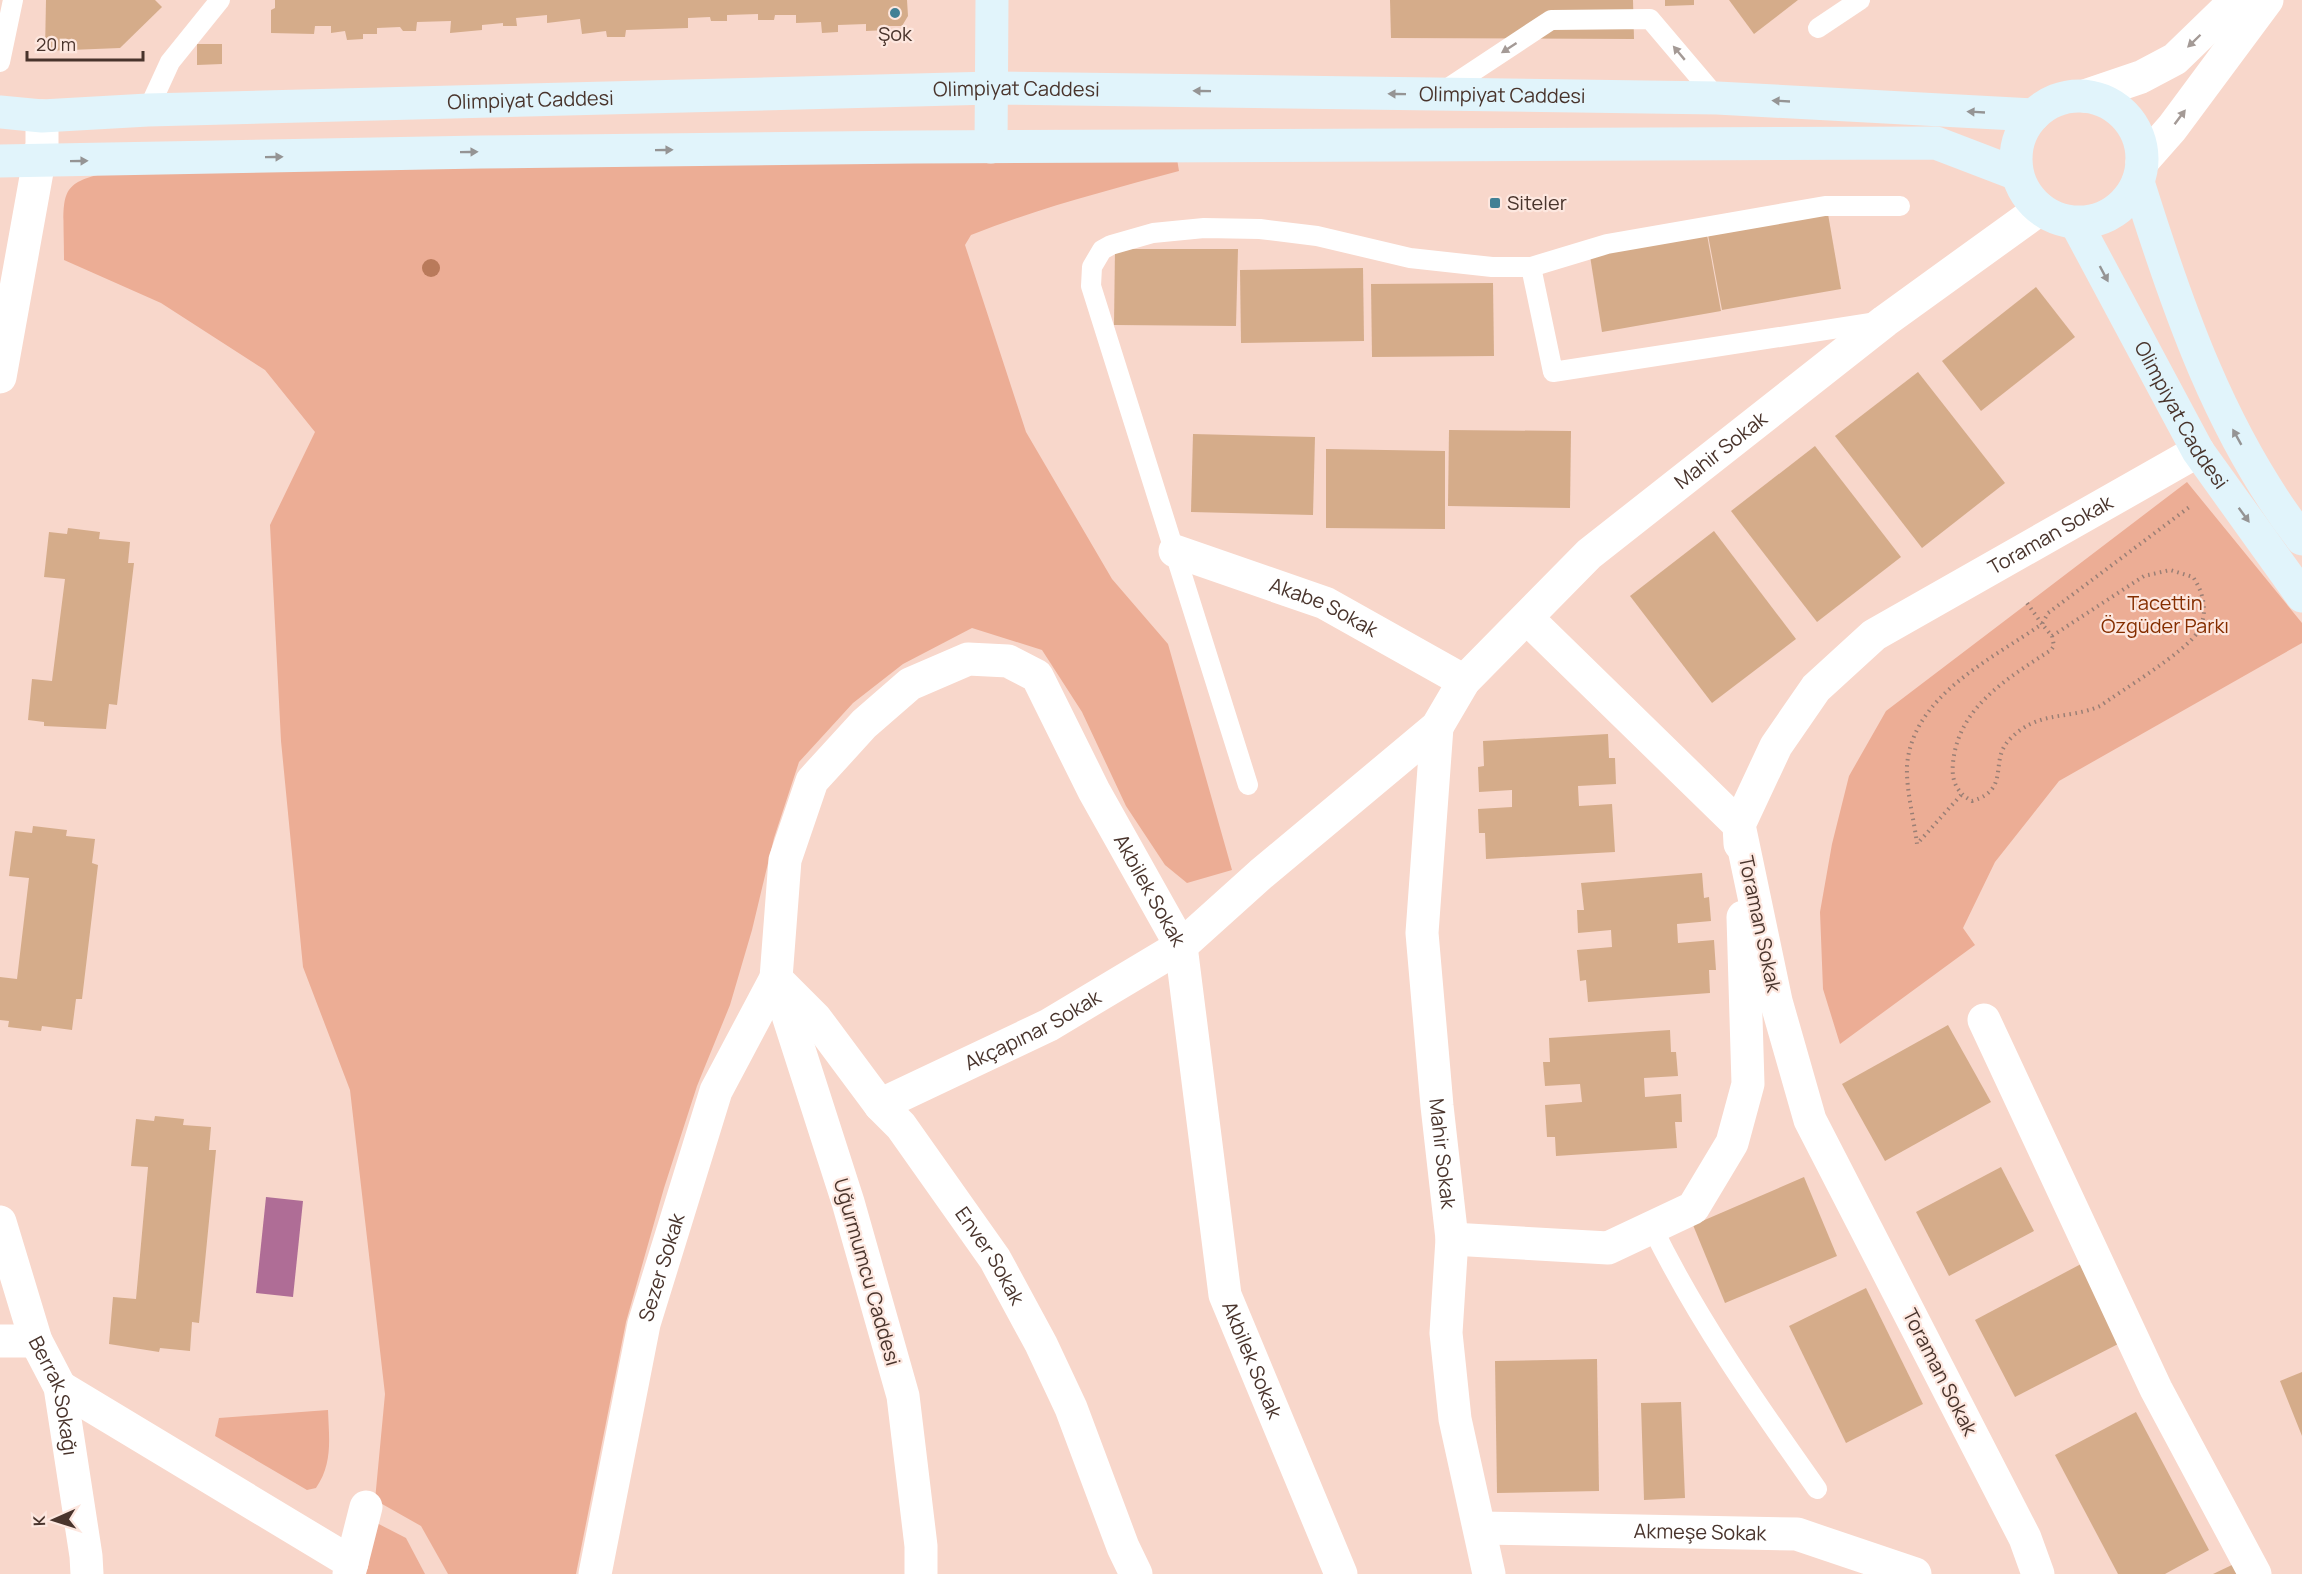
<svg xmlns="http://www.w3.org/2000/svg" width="2302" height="1574" font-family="Manrope,sans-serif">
<rect width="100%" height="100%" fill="#f8d7cb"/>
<!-- green -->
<g fill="#ecad95">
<path d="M1177,159L1179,171C1109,190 1039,208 971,235L965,245L1026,432L1112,579L1168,644L1232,870L1187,883L1165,865L1126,806L1082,712L1042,650L972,628L903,664L853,703L799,762L774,838L752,930L730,1005L697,1086L664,1188L626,1322L576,1574H448L421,1526L375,1500L385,1394L350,1090L303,967L281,741L270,525L315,432L265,370L161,303L64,260C64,185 53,182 132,168Z"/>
<polygon points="2187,482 2302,623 2302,643 2059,781 1995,862 1963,928 1975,945 1840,1044 1823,989 1820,912 1832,844 1849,776 1886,711"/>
<path d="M328,1410C329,1439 333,1463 316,1488L307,1490L215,1436L219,1418Z"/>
<polygon points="369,1519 406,1538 425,1574 362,1574"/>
</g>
<!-- water -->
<polygon fill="#af6d96" points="266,1197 303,1201 293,1297 256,1293"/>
<!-- building -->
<g fill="#d5ac8a">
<polygon points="46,0 155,0 162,7 120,48 45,51"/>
<polygon points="275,0 907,0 908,16 902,26 887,26 887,30 866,31 866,24 838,25 838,32 822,33 821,22 796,23 796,15 775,15 774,20 758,20 758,14 727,15 727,21 711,21 710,17 688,18 688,28 626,30 625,37 607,37 606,31 582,34 580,19 547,23 547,15 516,18 517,26 503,26 503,23 482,25 482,30 450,33 451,21 417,22 416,31 403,31 400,27 377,28 377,34 363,34 363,39 347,40 345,31 331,33 331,26 315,26 314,34 271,33 271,10 275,8"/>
<polygon points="1390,0 1633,0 1634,39 1391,38"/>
<polygon points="1665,0 1694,0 1694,5 1665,6"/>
<polygon points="1729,0 1798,0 1754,34"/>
<polygon points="197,44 222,44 222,64 197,65"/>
<polygon points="1828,214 1841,289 1722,310 1708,235"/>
<polygon points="1707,235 1721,311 1602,332 1590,256"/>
<polygon points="1115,249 1238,249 1236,326 1114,325"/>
<polygon points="1363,268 1364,341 1241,343 1240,270"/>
<polygon points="1493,283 1494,356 1372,357 1371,284"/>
<polygon points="2036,287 2075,337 1981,411 1942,361"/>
<polygon points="1918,372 2005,483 1922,548 1835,436"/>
<polygon points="1449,430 1571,431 1570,508 1448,506"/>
<polygon points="1193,434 1315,437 1313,515 1191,512"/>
<polygon points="1815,446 1901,557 1817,622 1731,511"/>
<polygon points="1326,449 1445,451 1445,529 1326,528"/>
<polygon points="68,528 100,532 99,539 130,542 128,563 134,563 117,705 109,704 106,729 44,726 44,722 28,720 32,679 52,681 65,579 44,577 49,532 67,534"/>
<polygon points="1714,531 1796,639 1712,703 1630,596"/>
<polygon points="1608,734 1609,758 1615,758 1616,784 1578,786 1579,806 1612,804 1615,852 1486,859 1485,833 1479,833 1478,809 1512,807 1512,790 1479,792 1478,767 1484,766 1483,741"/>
<polygon points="33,826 67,830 66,836 95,839 92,863 98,865 82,999 76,999 72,1030 42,1026 41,1031 8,1027 9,1021 0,1020 0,977 17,979 29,878 9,876 15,831 32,833"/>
<polygon points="1702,873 1704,898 1709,897 1711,921 1677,924 1678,943 1714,940 1716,970 1709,970 1710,993 1588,1002 1586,980 1580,981 1577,950 1612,947 1611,930 1578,933 1577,910 1584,910 1581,883"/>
<polygon points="1948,1025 1991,1102 1885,1161 1842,1084"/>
<polygon points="1670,1030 1671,1052 1676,1052 1678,1076 1644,1078 1645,1097 1681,1094 1682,1122 1675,1122 1677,1148 1556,1156 1555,1137 1547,1137 1545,1105 1582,1102 1580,1084 1545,1086 1543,1062 1550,1062 1549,1038"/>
<polygon points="155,1116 184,1119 183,1125 211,1127 209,1150 216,1150 199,1323 192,1322 190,1351 160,1348 159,1352 109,1344 113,1297 136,1299 148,1167 131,1166 136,1119 154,1121"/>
<polygon points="2001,1167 2034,1231 1949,1276 1916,1212"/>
<polygon points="1804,1177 1837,1256 1725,1303 1693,1225"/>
<polygon points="2081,1264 2122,1342 2015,1397 1975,1320"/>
<polygon points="1866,1288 1923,1404 1846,1443 1789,1326"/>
<polygon points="1597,1359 1599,1491 1497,1493 1495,1361"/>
<polygon points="2302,1372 2302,1436 2280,1381"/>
<polygon points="1681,1402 1685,1498 1644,1500 1641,1403"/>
<polygon points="2136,1412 2209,1550 2165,1574 2118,1574 2055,1455"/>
<polygon points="2234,1564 2239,1574 2213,1574"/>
</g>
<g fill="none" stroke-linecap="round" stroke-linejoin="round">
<!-- path -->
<g stroke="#9a7f75" stroke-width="4" stroke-dasharray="1.5 4.5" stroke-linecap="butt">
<path d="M2052,636L2054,646L2051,650C2008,678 1958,707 1953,763C1951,781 1957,793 1972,801C2012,789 1988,761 2010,739C2038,710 2068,720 2100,706C2121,691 2185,652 2197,633C2209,615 2204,593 2193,577L2170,570L2144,576L2052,636L2042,624L2048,613L2192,505"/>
<path d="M1961,795L1917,844C1914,819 1906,790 1907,766C1912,696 1992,659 2042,624L2027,603"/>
</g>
<!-- lane -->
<g stroke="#fff" stroke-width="20">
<polyline points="1818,28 1860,0"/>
<polyline points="0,62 13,0"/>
<polyline points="1442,92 1551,20 1650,19 1717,98"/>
<polyline points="148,110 170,62 220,0"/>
<polyline points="1531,267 1553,372 1877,322"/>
<polyline points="1248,785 1091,286 1092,267 1102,250 1111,245 1153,233 1204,228 1260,229 1317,236 1410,258 1492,267 1531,267 1607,244 1825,206 1900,206"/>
<path d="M1652,1227C1698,1321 1757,1404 1817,1489"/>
</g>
<!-- street -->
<g stroke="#fff" stroke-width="33">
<polyline points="2085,96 2141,77 2175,59 2236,0"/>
<polyline points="2142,162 2172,128 2267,0"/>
<polyline points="0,377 42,144 42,116"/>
<path id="s1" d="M1175,551L1325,603L1464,681"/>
<polyline points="1527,618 1739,825 1740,844"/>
<path id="s2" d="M1437,727L1422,933L1437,1106L1452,1239L1446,1333L1455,1419L1489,1574"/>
<path id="s3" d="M781,984L816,1019L880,1105L901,1126L995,1259L1041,1344L1071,1408L1123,1547L1136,1574"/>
<polyline points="1984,1020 2156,1389 2255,1574"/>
<path id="s4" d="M880,1105L1049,1025L1181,946L1261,874L1437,727L1464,681L1589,554L1885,321L2040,209"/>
<path id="s5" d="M0,1222L36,1341L60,1387L86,1556L87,1574"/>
<polyline points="1452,1239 1608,1248 1693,1208 1732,1143 1748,1084 1743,917"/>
<polyline points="0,1341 36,1341"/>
<polyline points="60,1387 352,1563"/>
<path id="s6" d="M1480,1528L1797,1534L1915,1574"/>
<polyline points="349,1574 366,1507"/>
<path id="s7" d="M595,1574L644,1324L716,1091L776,978"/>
<path id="s8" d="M921,1574V1546L903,1396L848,1202L776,978L785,860L812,781L864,724L910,684L968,659L1008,661L1037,676L1094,791L1181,946L1225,1295L1341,1574"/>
<path id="s9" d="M2038,1574L2025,1538L1810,1120L1776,1001L1739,825L1776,746L1816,688L1874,635L2198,451"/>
</g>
<!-- secondary -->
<g stroke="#e1f4fb" stroke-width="33">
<circle cx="2079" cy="159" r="63"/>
<path id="s10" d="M0,112L42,116L148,110L992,88L1717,98L2034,115"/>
<polyline points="991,147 992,0"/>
<polyline points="0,161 481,152 914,147 1936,143 2017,174"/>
<path d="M2138,182C2177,307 2221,435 2302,539"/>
<path id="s11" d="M2076,223L2198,451L2302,596"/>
</g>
</g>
<!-- trees -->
<circle fill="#b97a5b" cx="431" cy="268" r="9"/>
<!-- one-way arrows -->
<defs><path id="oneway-solid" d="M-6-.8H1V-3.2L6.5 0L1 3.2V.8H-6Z" transform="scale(1.5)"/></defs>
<g fill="#a49a96">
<use href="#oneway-solid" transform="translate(2194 41) rotate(136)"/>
<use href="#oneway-solid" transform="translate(1509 48) rotate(147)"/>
<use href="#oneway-solid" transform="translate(1679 53) rotate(-130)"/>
<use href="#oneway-solid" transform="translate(2180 117) rotate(-53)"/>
</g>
<g fill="#959494">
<use href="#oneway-solid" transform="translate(1202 91) rotate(-179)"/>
<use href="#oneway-solid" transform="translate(1397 94) rotate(-179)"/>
<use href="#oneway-solid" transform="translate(1781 101) rotate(-177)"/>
<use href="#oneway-solid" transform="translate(1976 112) rotate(-177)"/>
<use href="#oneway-solid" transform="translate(664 150) rotate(-1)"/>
<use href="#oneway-solid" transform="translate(469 152) rotate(-1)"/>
<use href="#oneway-solid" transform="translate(274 157) rotate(-1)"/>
<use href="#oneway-solid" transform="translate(79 161) rotate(-1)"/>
<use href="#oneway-solid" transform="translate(2104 274) rotate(62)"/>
<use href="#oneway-solid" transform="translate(2237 437) rotate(-119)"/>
<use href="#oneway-solid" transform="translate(2244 515) rotate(54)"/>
</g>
<!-- markers -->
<g fill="#418095" stroke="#fde7df" stroke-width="2">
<circle cx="895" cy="13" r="6"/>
<rect x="1489" y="197" width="12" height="12" rx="3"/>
</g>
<g text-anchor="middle" stroke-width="4.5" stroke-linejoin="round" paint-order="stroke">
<!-- poi labels -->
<g font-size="20" fill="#49342c" stroke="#fde7df">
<text x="895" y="41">Şok</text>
<text x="1507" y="210" text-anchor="start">Siteler</text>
</g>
<!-- street labels -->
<g font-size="20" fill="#49342c" stroke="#fde7df">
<text dy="7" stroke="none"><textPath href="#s10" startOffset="1017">Olimpiyat Caddesi</textPath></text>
<text dy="7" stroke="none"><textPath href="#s10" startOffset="1503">Olimpiyat Caddesi</textPath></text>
<text dy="7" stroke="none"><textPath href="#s10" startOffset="531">Olimpiyat Caddesi</textPath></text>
<text dy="7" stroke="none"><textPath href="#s11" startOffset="219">Olimpiyat Caddesi</textPath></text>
<text dy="7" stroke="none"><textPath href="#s4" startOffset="1077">Mahir Sokak</textPath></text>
<text dy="7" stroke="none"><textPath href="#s9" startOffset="1251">Toraman Sokak</textPath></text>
<text dy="7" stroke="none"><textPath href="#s1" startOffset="159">Akabe Sokak</textPath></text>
<text dy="7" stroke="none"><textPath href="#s8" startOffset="1334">Akbilek Sokak</textPath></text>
<text transform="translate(1760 924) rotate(78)" y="7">Toraman Sokak</text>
<text dy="7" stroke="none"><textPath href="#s4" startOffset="170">Akçapınar Sokak</textPath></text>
<text dy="7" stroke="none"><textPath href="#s2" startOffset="428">Mahir Sokak</textPath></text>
<text dy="7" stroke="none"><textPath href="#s3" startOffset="344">Enver Sokak</textPath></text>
<text dy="7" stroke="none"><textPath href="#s7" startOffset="314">Sezer Sokak</textPath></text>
<text transform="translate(867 1272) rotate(74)" y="7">Uğurmumcu Caddesi</text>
<text dy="7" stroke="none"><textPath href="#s8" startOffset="1820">Akbilek Sokak</textPath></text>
<text transform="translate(1940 1372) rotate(63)" y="7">Toraman Sokak</text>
<text dy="7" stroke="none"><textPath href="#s5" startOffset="183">Berrak Sokağı</textPath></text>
<text dy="7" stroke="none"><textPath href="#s6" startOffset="220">Akmeşe Sokak</textPath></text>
</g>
<!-- park labels -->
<g font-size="20" fill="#852e00" stroke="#fde7df">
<text x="2165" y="610">Tacettin<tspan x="2165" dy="23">Özgüder Parkı</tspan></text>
</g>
</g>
<!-- north arrow -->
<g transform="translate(54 1520) rotate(267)" stroke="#fde7df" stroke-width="4.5" paint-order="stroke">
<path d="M0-4.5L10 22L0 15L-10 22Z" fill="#49342c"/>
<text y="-9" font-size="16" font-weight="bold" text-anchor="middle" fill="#49342c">K</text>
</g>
<!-- scale -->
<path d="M27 51v9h116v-9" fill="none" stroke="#49342c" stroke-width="3"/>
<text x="36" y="51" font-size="18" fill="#49342c" stroke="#fde7df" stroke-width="4.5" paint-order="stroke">20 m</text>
</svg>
